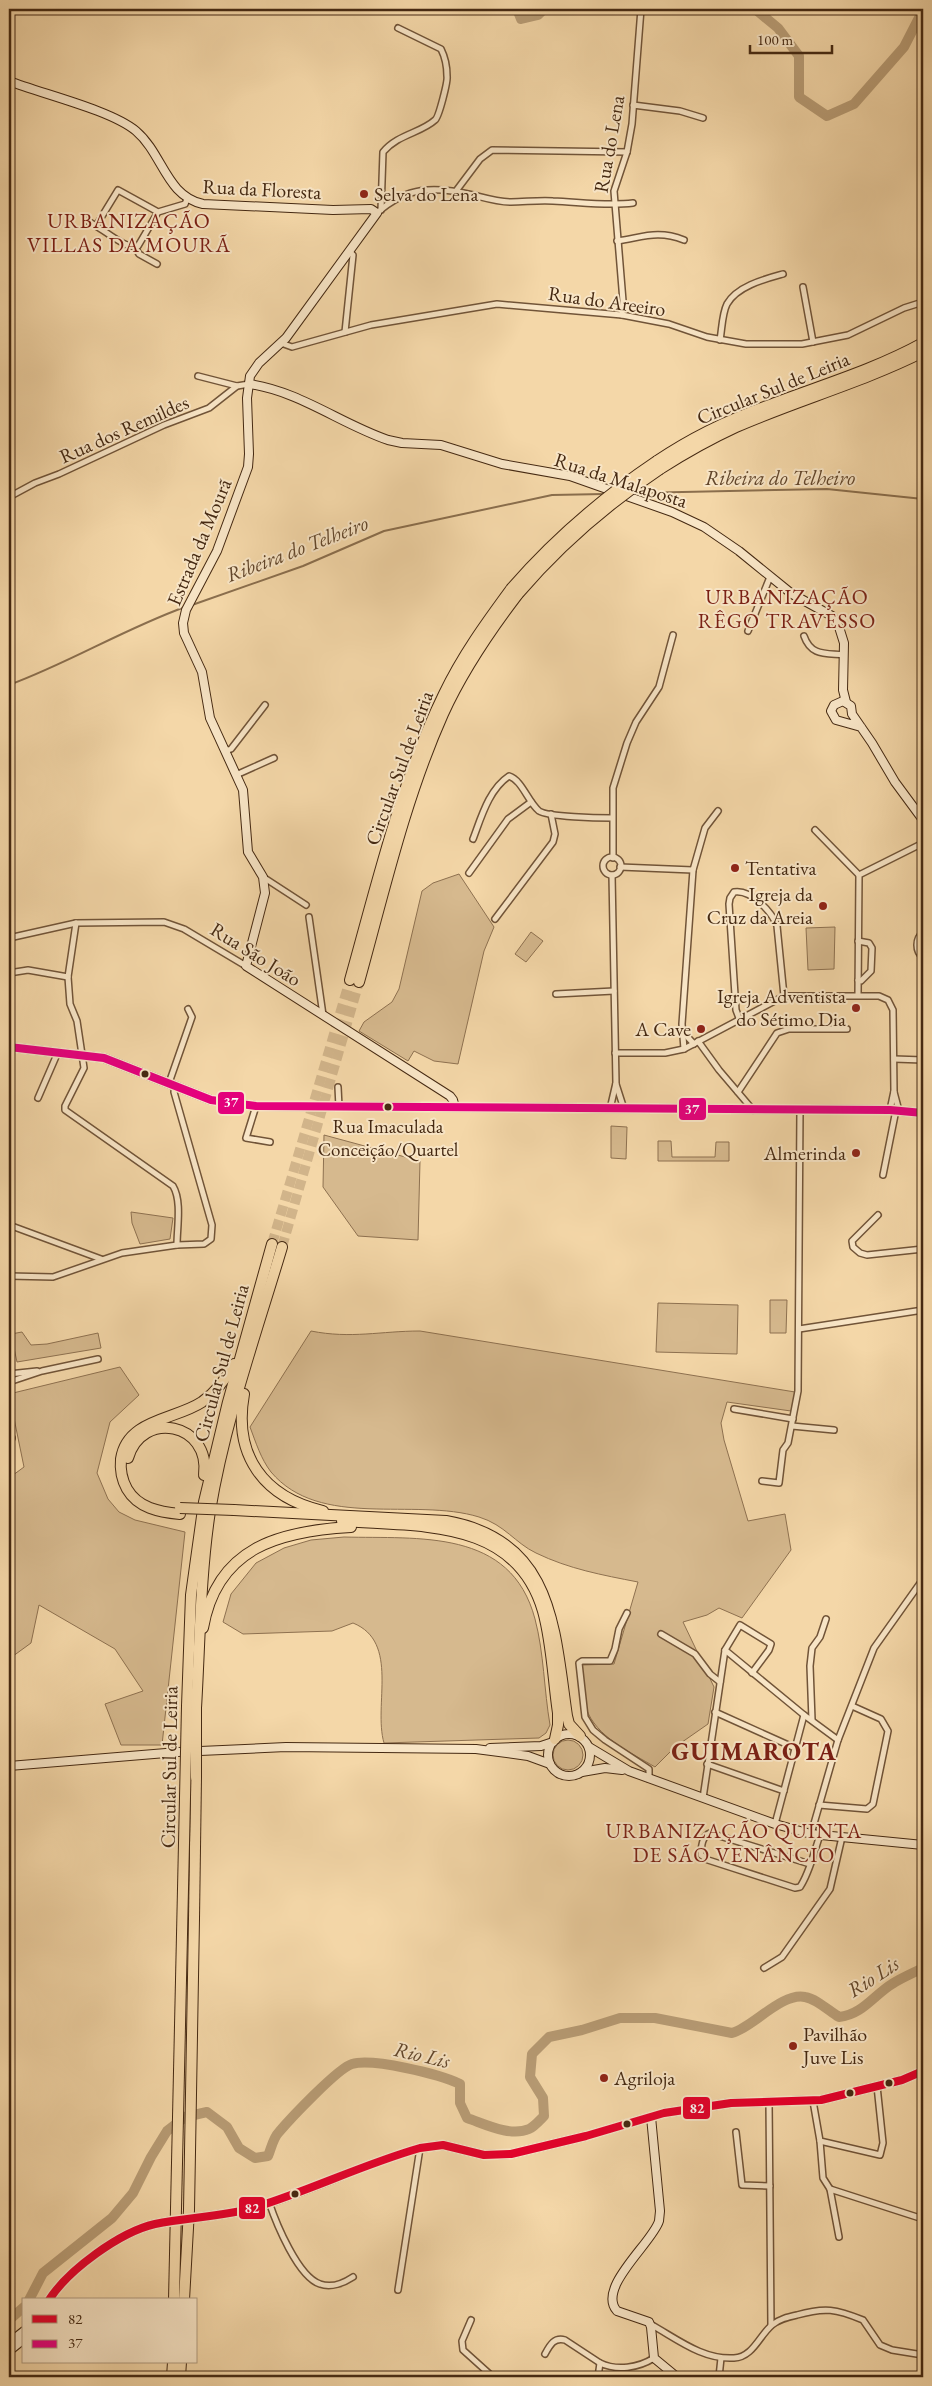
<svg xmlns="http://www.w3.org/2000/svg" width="932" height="2386" font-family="'EB Garamond',serif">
<rect width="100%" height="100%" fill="#f4d7a8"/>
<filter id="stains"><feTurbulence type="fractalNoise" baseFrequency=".004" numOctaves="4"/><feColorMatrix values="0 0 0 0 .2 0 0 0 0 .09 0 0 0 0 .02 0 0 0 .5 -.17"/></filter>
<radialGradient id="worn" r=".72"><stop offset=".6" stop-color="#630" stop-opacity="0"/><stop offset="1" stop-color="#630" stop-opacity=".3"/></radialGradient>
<!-- green -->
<g fill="#d6b98e" stroke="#8e7150">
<polygon points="459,874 494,927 484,951 458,1064 434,1061 414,1051 408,1061 359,1031 364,1022 392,1002 399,989 422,891 433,883"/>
<polygon points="835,927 834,969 808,970 806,928"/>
<polygon points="531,932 543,941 526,962 515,954"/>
<polygon points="611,1126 627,1127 626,1159 611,1158"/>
<polygon points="324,1135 420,1161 418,1240 358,1236 323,1187"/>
<polygon points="658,1141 671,1141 672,1157 715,1157 716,1142 729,1142 729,1161 658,1161"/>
<polygon points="131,1212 173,1218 170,1239 140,1244 132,1223"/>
<polygon points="770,1300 787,1300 786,1333 770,1333"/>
<polygon points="658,1303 738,1305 737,1354 656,1352"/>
<path d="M311,1331C351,1339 381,1331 420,1331L795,1392L791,1411L727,1402L721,1423L724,1440L748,1521L785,1514L791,1550L742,1618L719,1608L707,1615L683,1622L714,1687L708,1724L675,1747L655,1767C630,1752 596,1737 586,1708C581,1695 583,1679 582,1665L614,1664L638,1582C602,1575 569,1569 536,1553C515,1543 505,1525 479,1517C414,1497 320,1530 271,1472C261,1459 256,1443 250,1427Z"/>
<polygon points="22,1332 31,1345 47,1344 98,1333 101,1348 17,1362 11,1334"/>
<polygon points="120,1367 139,1395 110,1422 97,1473 108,1499 119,1512 135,1520 185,1532 162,1745 121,1745 105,1704 143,1691 115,1649 39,1605 31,1643 9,1659 9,1478 24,1467 9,1394"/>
<path d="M344,1537C419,1539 511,1528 535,1619C544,1653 544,1690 550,1725L546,1733L539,1738L384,1743C373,1705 400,1642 353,1623L332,1631L243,1634L223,1622L231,1594L256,1563L284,1548L311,1540Z"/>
<circle cx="568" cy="1755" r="15"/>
</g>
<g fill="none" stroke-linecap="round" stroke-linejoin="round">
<!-- stream -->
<g stroke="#8a6e4d" stroke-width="2">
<polyline points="636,493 827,489 923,499"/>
<polyline points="192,605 303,566 384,531 552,495 604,494"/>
<path d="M9,685C69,663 124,629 185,607"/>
</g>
<!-- river -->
<g stroke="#b89c75" stroke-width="10">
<polyline points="517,9 521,19 538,15 544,9"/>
<polyline points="755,9 778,28 799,56 799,97 827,116 854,104 904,47 923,10"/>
<path d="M29,2300L43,2273L112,2218L133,2193L151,2157L167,2131L185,2117L207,2112L227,2127L239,2148L255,2158L268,2156C271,2149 273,2138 279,2132C290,2119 338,2068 352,2064C373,2058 439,2074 460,2084V2103L467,2118C485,2124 510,2137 529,2129C534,2127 540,2120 544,2116L543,2098L530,2077L532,2054L549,2037L582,2030L620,2018H655L732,2033C752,2028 782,1992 805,1997C817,1999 829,2011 839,2017C862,2015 874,1995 892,1984C901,1978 913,1973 923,1968"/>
<polyline points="9,2320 24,2307"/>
</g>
<!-- highway-tunnel -->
<g stroke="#d1b48a" stroke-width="10" stroke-dasharray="10 5" stroke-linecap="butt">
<polyline points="272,1244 350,980"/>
<polyline points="282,1247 359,982"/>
</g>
<defs>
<g id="street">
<polyline points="633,105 680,111 703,118"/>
<polyline points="456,191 480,159 492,150 627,152"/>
<path d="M381,210L383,152C398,134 421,133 435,120C439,117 448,81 447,76C447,67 445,57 441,49L398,28"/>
<path d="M158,212L118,190L96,226C107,232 127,250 138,246L158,212L185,204L187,199"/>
<path d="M377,213C407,186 435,186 473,195C485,198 498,202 511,202C525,202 538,200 553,201C579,202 606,206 633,203"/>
<polyline points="86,220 96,226"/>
<path d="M617,241C644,237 658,230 684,240"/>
<polyline points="135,247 139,254 157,264"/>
<polyline points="803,287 813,342"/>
<polyline points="622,315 623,301 614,191 627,152 632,124 641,9"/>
<polyline points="345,332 353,255 350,252"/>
<path d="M720,340C722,329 722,314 727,304C737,286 765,279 783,274"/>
<polyline points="281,343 292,347 371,325 497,304 622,315 669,324 707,337 746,344 802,344 848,335 904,308 923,302"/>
<polyline points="198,376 237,386"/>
<polyline points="9,497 35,483 59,474 164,425 209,408 237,386 249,384"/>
<polyline points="748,631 770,577"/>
<path d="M804,636C811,656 825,653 844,655"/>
<polyline points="225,751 231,749 265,705"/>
<polyline points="236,775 274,758"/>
<polyline points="815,830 859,875"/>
<path d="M473,839C481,818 489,789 509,776C522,780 528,802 539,811C548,817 599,818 612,818"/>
<circle cx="612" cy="866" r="9"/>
<polyline points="613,858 613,788 627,743 636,722 659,687 673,635"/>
<polyline points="620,867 693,870"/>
<polyline points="469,873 508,819 531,802"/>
<polyline points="263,877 306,905"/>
<polyline points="309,917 323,1015"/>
<polyline points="495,919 553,842 555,834 551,814"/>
<path d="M76,923L68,977L70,1004L77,1021L84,1068L65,1106V1110L173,1186C182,1201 177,1227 177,1245"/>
<path d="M923,932C915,939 915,951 923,958"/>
<polyline points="9,938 76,923 164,922 184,929 246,966"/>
<polyline points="9,973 28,970 68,977"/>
<polyline points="858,980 861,981 871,971 872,948 869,943 858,941"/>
<polyline points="556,994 614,991"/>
<polyline points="858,995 859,875 923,843"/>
<path d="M739,1018L736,1010L729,904L730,898L734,892C751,889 772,912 777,926L784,996"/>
<polyline points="682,1031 694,1044"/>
<polyline points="698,1041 719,1070 753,1110"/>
<polyline points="684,1049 682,1024 693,870 705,828 718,811"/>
<polyline points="615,1053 665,1053 684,1049 784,996 879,996 888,1000 893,1010 894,1091 890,1110"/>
<polyline points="894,1059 923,1060"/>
<polyline points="169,1083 192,1017 188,1009"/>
<polyline points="616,1084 624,1109"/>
<polyline points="338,1087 339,1107"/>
<polyline points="738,1092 777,1033 789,1029 847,1029"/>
<polyline points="894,1092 899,1111"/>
<polyline points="38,1098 58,1052"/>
<polyline points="256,1106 246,1138 270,1142"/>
<polyline points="610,1109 616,1083 612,875"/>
<polyline points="883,1175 896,1110"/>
<polyline points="878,1215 852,1241 853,1247 860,1253 867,1255 923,1249"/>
<polyline points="9,1225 101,1259"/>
<polyline points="9,1276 53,1277 122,1253 177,1245 204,1244 211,1239 212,1225 174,1092 175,1085"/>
<polyline points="799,1329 923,1310"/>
<polyline points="9,1374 37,1371"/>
<polyline points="9,1382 42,1371 98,1359"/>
<polyline points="734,1409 793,1419"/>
<polyline points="792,1426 834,1430"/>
<polyline points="9,1438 12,1438"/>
<polyline points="762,1481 779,1483 783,1450 788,1443 798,1391 800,1110"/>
<polyline points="627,1613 619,1629 615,1649 610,1661 582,1661 579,1663 585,1717 593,1730 605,1740 649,1769 649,1779"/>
<polyline points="661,1634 695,1654 710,1674 720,1682"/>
<polyline points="725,1650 804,1715 838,1740"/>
<polyline points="715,1712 795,1748"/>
<polyline points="812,1720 810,1666 812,1648 820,1637 826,1619"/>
<polyline points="707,1764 784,1791"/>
<polyline points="703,1798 725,1650 740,1625 771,1644 769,1650 752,1673"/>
<polyline points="819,1805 867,1809 873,1804 888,1731 881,1719 852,1706"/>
<polyline points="775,1824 804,1715"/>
<polyline points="811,1834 838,1740 874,1648 923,1579"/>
<path d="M810,1864L710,1833C702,1836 701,1848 701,1855L708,1860L795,1888L800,1887C810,1872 814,1852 820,1835"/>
<polyline points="764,1968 782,1957 830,1889 842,1837"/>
<polyline points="813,2101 820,2141 880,2155 883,2143 877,2086"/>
<polyline points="769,2102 771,2325"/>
<polyline points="736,2132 742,2185 770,2186"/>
<polyline points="820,2141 823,2178 830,2189 923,2219"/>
<polyline points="830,2189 839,2237"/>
<path d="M269,2202C276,2223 298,2277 320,2284C331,2288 344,2283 353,2277"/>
<polyline points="398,2290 420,2148"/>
<polyline points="471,2320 462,2341 463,2350 493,2377"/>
<path d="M650,2324C676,2338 702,2360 734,2358C753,2357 759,2336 772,2325C779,2319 788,2317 797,2315C825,2307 836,2309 863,2320L880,2345L892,2350L923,2355"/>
<path d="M545,2354C550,2345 554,2337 565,2340L600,2363"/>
<path d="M598,2377L600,2363C617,2371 638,2368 654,2358"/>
<polyline points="719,2377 721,2358"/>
</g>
<g id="secondary">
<path d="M9,81C42,94 111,110 136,131C163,154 166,196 203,204L333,210L371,209L377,213L286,338L259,363L250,376L247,398L249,454L248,467L217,551L186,610L183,623L184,633L202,672L210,718L243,790L248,852L263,877L265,893L246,966L450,1096L453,1100L455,1107"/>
<path d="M249,384C299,391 341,424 388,440L402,443L441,445L502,464L570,476L672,512L704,527L739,551L792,594L832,616L839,627L844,643L843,690L846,702"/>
<polyline points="861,727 836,720 831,711 834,705 843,701 851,706 852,714 872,743 895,782 923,820"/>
<polyline points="9,1047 104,1058 211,1100 256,1106 890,1110 923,1113"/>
<circle cx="569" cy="1755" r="21"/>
<polyline points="589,1747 629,1771 775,1824 811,1834 923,1845"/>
<polyline points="490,1748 541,1746 553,1742"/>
<polyline points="9,1766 178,1752 286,1747 476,1749 528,1756 550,1764"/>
<polyline points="582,1772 605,1768 622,1770"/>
<path d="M651,2117L660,2211L659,2221C653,2242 596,2288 617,2311L649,2322L651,2327L654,2358L677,2377"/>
<path d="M49,2300C68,2270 120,2232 155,2224C188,2217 223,2217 256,2207C311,2190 364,2164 420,2148L443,2145L484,2155L511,2154L586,2136L664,2113L731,2103L821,2100L902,2080L923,2071"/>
<polyline points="9,2343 24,2331"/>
<polyline points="9,2351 24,2339"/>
</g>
<g id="highway">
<path d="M657,461C691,438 728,420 767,406C819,386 874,370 923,343"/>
<path d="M660,469C685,453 710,439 736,427C798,400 863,382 923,352"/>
<path d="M350,980C377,884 400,784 444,694C462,656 486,623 511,589"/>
<path d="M359,982C384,892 405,799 443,714C463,670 489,632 518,594"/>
<path d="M244,1394C233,1455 263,1497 323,1511"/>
<path d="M128,1458C142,1409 211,1423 204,1475"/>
<path d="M234,1510L446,1521C554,1540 554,1628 567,1716L569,1724L580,1736"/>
<path d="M180,1514C159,1512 138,1508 127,1489C122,1480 120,1469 121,1459C127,1419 175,1420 202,1402C216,1392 226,1379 234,1364"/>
<path d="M342,1521C420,1527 516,1518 543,1611C552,1643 553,1679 558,1713V1725L555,1739"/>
<path d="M203,1628C217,1547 280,1531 351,1527"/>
<polyline points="187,1706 191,1595 204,1502 228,1402 272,1244"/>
<path d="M196,1708C200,1642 200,1577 210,1511C225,1421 256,1334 282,1247"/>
<polyline points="194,1919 196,1777"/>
<polyline points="172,2377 173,2362"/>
<polyline points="180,2377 181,2362"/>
</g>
</defs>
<!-- street casing -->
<use href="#street" stroke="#715438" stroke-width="8"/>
<!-- secondary casing -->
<use href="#secondary" stroke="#452912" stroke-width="10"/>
<!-- highway casing -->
<use href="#highway" stroke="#452912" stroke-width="12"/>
<!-- street -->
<use href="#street" stroke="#f8e5c6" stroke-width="5"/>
<!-- secondary -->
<use href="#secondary" stroke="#f8e5c6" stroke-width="8"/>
<!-- highway -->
<use href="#highway" stroke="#f4d7a8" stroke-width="10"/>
<defs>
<g id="highway-bridge">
<path d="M511,589C555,538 602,498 657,461"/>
<path d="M518,594C560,545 606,505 660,469"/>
<polyline points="180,1508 234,1510"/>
<polyline points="196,1777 196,1708"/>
<polyline points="174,2300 187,1706"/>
<polyline points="184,2300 189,2210 194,1919"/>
</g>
</defs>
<!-- highway-bridge casing -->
<use href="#highway-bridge" stroke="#452912" stroke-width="12" stroke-linecap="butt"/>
<!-- highway-bridge -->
<use href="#highway-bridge" stroke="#f4d7a8" stroke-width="10"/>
<defs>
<path id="bus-1" d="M49,2300C68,2270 120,2232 155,2224C188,2217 223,2217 256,2207C311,2190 364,2164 420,2148L443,2145L484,2155L511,2154L586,2136L664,2113L731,2103L821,2100L902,2080L923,2071"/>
<polyline id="bus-2" points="9,1047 104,1058 211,1100 256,1106 890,1110 923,1113"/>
</defs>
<!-- bus-1 casing -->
<use href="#bus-1" stroke="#f8e5c6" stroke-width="11"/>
<!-- bus-2 casing -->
<use href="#bus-2" stroke="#f8e5c6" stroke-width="11"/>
<!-- bus-1 -->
<use href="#bus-1" stroke="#e4002b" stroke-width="8"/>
<!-- bus-2 -->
<use href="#bus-2" stroke="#e5007d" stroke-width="8"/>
</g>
<!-- markers -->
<g fill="#8f2418" stroke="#f8e5c6" stroke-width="2">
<circle cx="364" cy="194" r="5"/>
<circle cx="735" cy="868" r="5"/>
<circle cx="823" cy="906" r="5"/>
<circle cx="856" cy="1008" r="5"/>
<circle cx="701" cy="1029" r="5"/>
<circle cx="856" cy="1153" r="5"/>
<circle cx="793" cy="2046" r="5"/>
<circle cx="604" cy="2078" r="5"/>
</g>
<g fill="#452912" stroke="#f8e5c6" stroke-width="2">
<circle cx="145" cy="1074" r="4.5"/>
<circle cx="388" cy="1107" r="4.5"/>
<circle cx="889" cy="2083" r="4.5"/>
<circle cx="850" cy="2093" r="4.5"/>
<circle cx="627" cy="2124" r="4.5"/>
<circle cx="295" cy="2194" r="4.5"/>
</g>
<g text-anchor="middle" stroke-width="4" stroke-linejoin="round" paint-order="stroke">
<!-- bus labels -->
<g font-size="19" fill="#452912" stroke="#f8e5c6">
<text x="388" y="1133">Rua Imaculada<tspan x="388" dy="23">Conceição/Quartel</tspan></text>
</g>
<!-- street labels -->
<g font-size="20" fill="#452912" stroke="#f8e5c6">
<text transform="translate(609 144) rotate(-80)" y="7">Rua do Lena</text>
<text transform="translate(262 189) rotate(3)" y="7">Rua da Floresta</text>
<text transform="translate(607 301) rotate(8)" y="7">Rua do Areeiro</text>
<text transform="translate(773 388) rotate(-22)" y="7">Circular Sul de Leiria</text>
<text transform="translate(124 429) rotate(-24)" y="7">Rua dos Remildes</text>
<text transform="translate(621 480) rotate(18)" y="7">Rua da Malaposta</text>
<text transform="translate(199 542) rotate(-67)" y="7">Estrada da Mourã</text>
<text transform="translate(399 768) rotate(-70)" y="7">Circular Sul de Leiria</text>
<text transform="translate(256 954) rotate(32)" y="7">Rua São João</text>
<text transform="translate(221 1363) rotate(-75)" y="7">Circular Sul de Leiria</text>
<text transform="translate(169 1767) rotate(-89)" y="7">Circular Sul de Leiria</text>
</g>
<!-- poi labels -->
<g font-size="20" fill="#452912" stroke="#f8e5c6" text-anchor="start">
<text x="374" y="201">Selva do Lena</text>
<text x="745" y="875">Tentativa</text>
<text x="813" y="901" text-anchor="end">Igreja da<tspan x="813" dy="23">Cruz da Areia</tspan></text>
<text x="846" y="1003" text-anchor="end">Igreja Adventista<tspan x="846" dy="23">do Sétimo Dia</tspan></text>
<text x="691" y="1036" text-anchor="end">A Cave</text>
<text x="846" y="1160" text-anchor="end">Almerinda</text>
<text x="803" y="2041">Pavilhão<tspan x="803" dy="23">Juve Lis</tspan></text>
<text x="614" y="2085">Agriloja</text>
</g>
<!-- neighbourhood labels -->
<g font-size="21" letter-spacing="1" fill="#7a1f14" stroke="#f8e5c6">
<text x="129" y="228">URBANIZAÇÃO<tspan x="129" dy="24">VILLAS DA MOURÃ</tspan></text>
<text x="787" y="604">URBANIZAÇÃO<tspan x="787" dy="24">RÊGO TRAVESSO</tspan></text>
<text x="734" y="1838">URBANIZAÇÃO QUINTA<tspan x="734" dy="24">DE SÃO VENÂNCIO</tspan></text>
</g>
<!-- water labels -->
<g font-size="21" font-style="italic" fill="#62462b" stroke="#f8e5c6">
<text x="780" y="485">Ribeira do Telheiro</text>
<text transform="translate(297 549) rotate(-21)" y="7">Ribeira do Telheiro</text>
<text transform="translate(873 1977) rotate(-33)" y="7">Rio Lis</text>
<text transform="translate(422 2055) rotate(13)" y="7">Rio Lis</text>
</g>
<!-- district labels -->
<g font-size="25" font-weight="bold" letter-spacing="1" fill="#7a1f14" stroke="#f8e5c6">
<text x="754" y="1760">GUIMAROTA</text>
</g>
</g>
<g stroke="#f8e5c6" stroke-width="2">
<rect x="217" y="1091" width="28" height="24" rx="5" fill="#e5007d"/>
<rect x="678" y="1097" width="29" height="24" rx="5" fill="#e5007d"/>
<rect x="682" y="2096" width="29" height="24" rx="5" fill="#e4002b"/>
<rect x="238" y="2196" width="28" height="24" rx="5" fill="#e4002b"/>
</g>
<g font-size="14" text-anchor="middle" font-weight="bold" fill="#fff">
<text x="231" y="1107">37</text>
<text x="692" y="1114">37</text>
<text x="697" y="2113">82</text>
<text x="252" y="2213">82</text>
</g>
<!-- margin -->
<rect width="932" height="2386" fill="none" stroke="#f4d7a8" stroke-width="30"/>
<rect x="10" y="10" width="912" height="2366" fill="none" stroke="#452912" stroke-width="2.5"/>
<rect x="15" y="15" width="902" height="2356" fill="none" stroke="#452912"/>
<!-- legend -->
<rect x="22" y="2298" width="175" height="65" fill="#f8e5c6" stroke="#b09a7e"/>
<rect x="32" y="2315" width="25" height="8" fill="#e4002b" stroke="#b09a7e"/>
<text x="68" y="2324" font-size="15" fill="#452912">82</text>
<rect x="32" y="2340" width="25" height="8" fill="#e5007d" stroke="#b09a7e"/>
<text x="68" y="2348" font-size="15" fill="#452912">37</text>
<!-- scale -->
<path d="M750 45v8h82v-8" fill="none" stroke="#452912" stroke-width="2.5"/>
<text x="757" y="45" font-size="15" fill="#452912" stroke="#f8e5c6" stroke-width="4" paint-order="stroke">100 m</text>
<rect width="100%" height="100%" filter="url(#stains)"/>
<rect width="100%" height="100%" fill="url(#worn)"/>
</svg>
